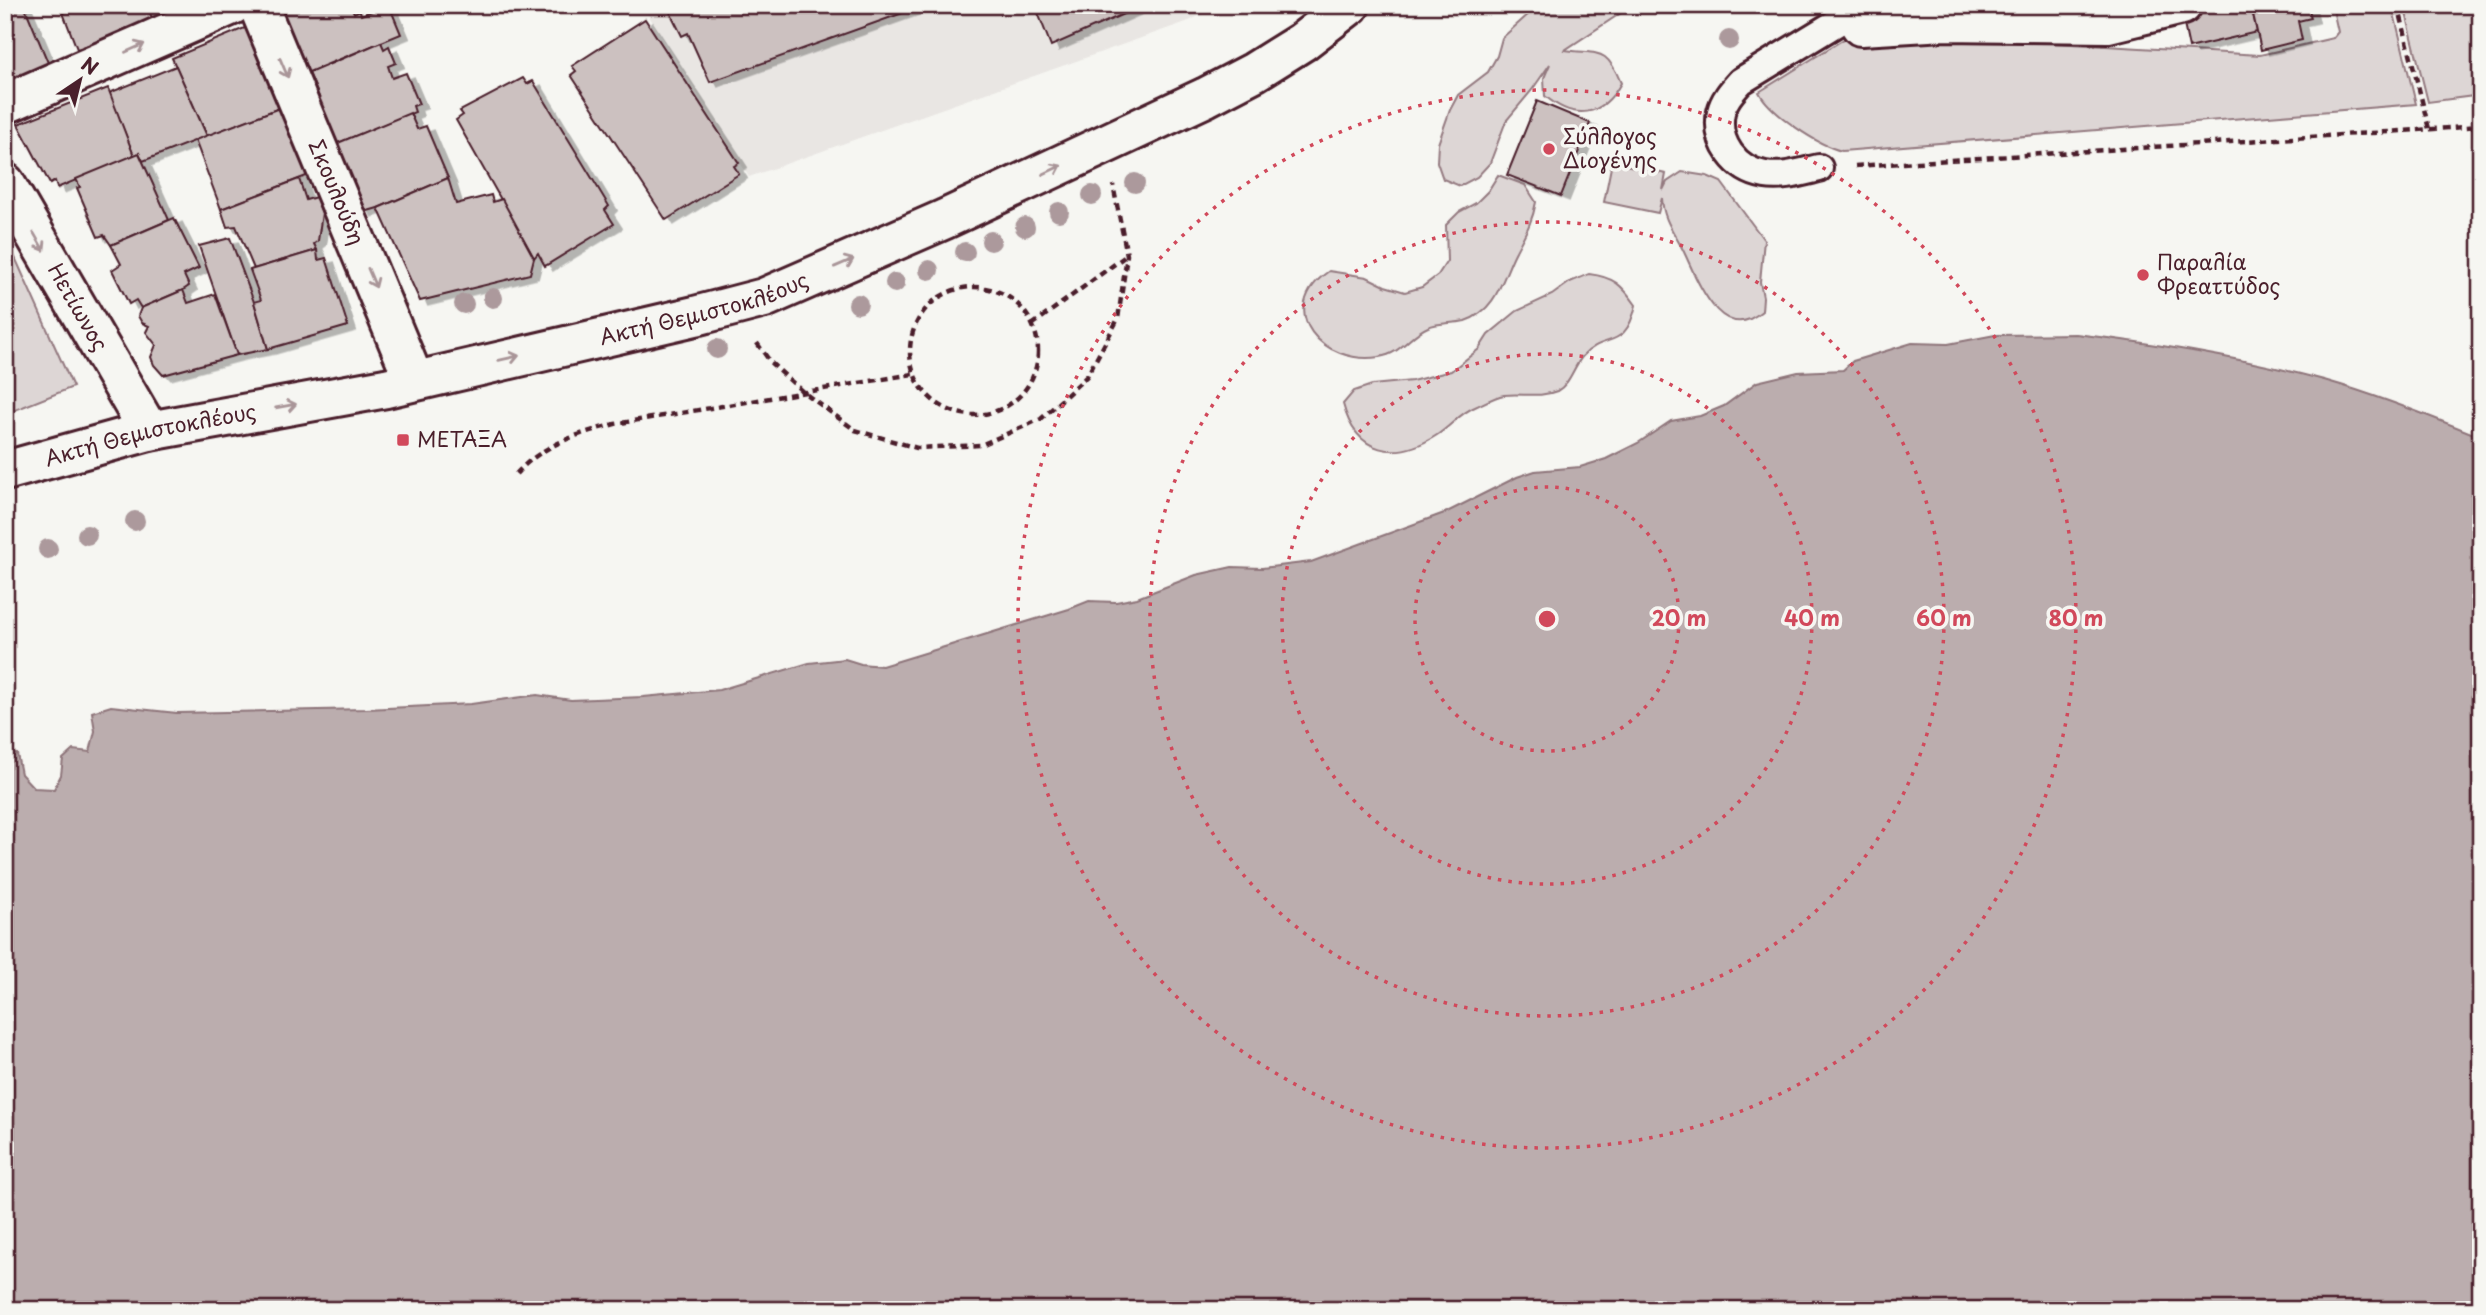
<svg xmlns="http://www.w3.org/2000/svg" width="2486" height="1315" font-family="'Playpen Sans',sans-serif">
<defs>
<filter id="shadow"><feDropShadow dx="8" dy="4.5" stdDeviation="0" flood-color="#0004"/></filter>
</defs>
<rect width="100%" height="100%" fill="#f6f6f2"/>
<filter id="ink" filterUnits="userSpaceOnUse"><feTurbulence type="fractalNoise" baseFrequency=".0143" numOctaves="2"/><feDisplacementMap in="SourceGraphic" scale="14" xChannelSelector="R" yChannelSelector="G"/><feConvolveMatrix kernelMatrix="1 2 1 2 8 2 1 2 1" color-interpolation-filters="sRGB"/></filter>
<g filter="url(#ink)">
<!-- built -->
<polygon fill="#e9e6e3" points="642,5 1220,5 1189,21 749,177"/>
<!-- green -->
<g fill="#ddd6d5" stroke="#947a80" stroke-width="2">
<path d="M1539,5H1633L1565,50C1599,55 1606,46 1621,83C1602,117 1575,121 1545,96L1544,78L1550,64L1532,90L1506,121L1490,163L1477,177L1460,186L1443,179L1437,162L1438,144L1450,110L1458,95L1488,72L1497,56L1502,38Z"/>
<path d="M2332,5H2392L2416,104L1842,151C1817,145 1770,113 1759,92L1849,36L1868,32L2260,55L2333,38L2338,32Z"/>
<polygon points="2404,5 2481,5 2481,95 2428,102"/>
<path d="M1612,162L1666,174L1663,190L1667,182L1682,172L1707,176L1721,182L1764,240L1760,282L1763,297L1762,311C1721,347 1697,279 1684,252C1674,232 1663,220 1662,198L1658,213L1604,202Z"/>
<path d="M1498,175L1525,185L1536,202C1532,224 1524,235 1514,255C1502,280 1496,311 1465,321C1453,324 1439,322 1428,327C1409,335 1403,353 1379,357C1324,366 1272,311 1329,271L1367,277L1385,286L1405,292L1422,287L1438,275L1447,261L1446,225L1459,212L1476,203L1488,191Z"/>
<polygon points="5,235 73,387 5,414"/>
<path d="M1589,274C1614,277 1622,285 1636,305C1625,353 1604,331 1582,357C1573,368 1570,384 1557,391C1540,398 1522,393 1504,395C1494,397 1484,403 1475,407C1460,413 1451,426 1437,435C1396,462 1356,454 1343,404L1354,391L1372,385L1412,381L1451,371L1479,349L1488,335L1517,311L1552,295L1570,282Z"/>
</g>
<!-- water -->
<path fill="#bbadae" stroke="#8e747a" stroke-width="2" d="M2076,334C2160,344 2243,358 2324,380C2377,395 2430,416 2481,437V1310H5V754H17L21,774L34,788L54,789L61,775L63,759L73,750L90,752L95,731L92,712L111,706L177,713L366,709L471,704L537,695L571,700L643,697L719,690L809,663L845,659L861,664L882,666L1069,609L1089,601L1116,602L1137,598L1196,575L1232,567L1262,568L1311,562L1447,512L1517,477L1535,471L1580,467L1606,459L1638,443L1671,421L1700,416L1724,406L1757,382L1798,372L1843,370L1853,361L1912,343L1948,344L1995,335Z"/>
<!-- building -->
<g fill="#ccc1c0" stroke="#4a1f2b" stroke-width="2" filter="url(#shadow)">
<polygon points="12,5 24,5 49,65 5,84 5,8"/>
<polygon points="60,5 147,5 155,24 98,49 95,43 77,49"/>
<polygon points="147,5 200,5 162,22 160,15 152,18"/>
<polygon points="289,5 351,5 354,13 360,10 361,15 389,5 401,34 304,74 279,15"/>
<polygon points="676,5 925,5 710,82 688,33 682,36 670,12 678,9"/>
<polygon points="1035,5 1144,5 1051,46"/>
<polygon points="2227,5 2251,5 2257,32 2189,48 2182,15"/>
<polygon points="2251,5 2308,5 2311,18 2298,21 2302,40 2261,50"/>
<polygon points="645,19 739,163 734,166 739,174 666,220 571,75 576,71 572,66"/>
<polygon points="247,27 282,107 207,136 172,58"/>
<polygon points="381,42 384,49 389,46 396,63 388,66 392,78 406,73 419,104 413,106 415,112 333,145 315,99 319,97 309,73"/>
<polygon points="176,66 207,136 143,161 139,153 134,156 109,93"/>
<polygon points="523,78 527,84 533,81 609,206 605,210 614,224 545,266 538,253 534,258 456,120 463,115 460,111"/>
<polygon points="108,88 134,156 57,188 55,181 50,184 18,124"/>
<polygon points="1537,101 1590,123 1561,196 1507,175"/>
<polygon points="282,107 309,175 221,209 195,140"/>
<polygon points="410,113 417,129 426,126 448,178 378,208 364,212 333,145"/>
<polygon points="139,153 169,220 111,245 104,235 98,237 77,188 80,187 76,179"/>
<polygon points="448,178 456,204 491,195 493,202 502,199 534,258 530,274 420,301 378,208"/>
<polygon points="299,179 306,200 316,197 322,213 318,241 314,244 317,250 254,269 236,226 227,227 221,209"/>
<polygon points="174,218 199,268 184,275 189,286 183,290 141,308 136,300 129,304 112,270 121,264 111,245"/>
<polygon points="230,238 254,302 268,349 237,355 199,246"/>
<polygon points="317,250 318,260 326,258 348,326 268,349 254,302 261,300 250,270"/>
<polygon points="183,290 188,303 215,294 237,355 163,375 154,365 151,357 156,345 146,332 149,326 142,323 138,316 141,308"/>
</g>
<g fill="none" stroke-linecap="round" stroke-linejoin="round">
<defs>
<path id="service" d="M1819,168C1802,172 1783,178 1765,175C1736,170 1715,143 1721,112C1724,99 1733,90 1741,81L1841,20L1884,5"/>
<polyline id="pedestrian" points="1854,15 1861,26 1945,21 2108,23 2182,5"/>
<g id="minor">
<path id="s1" d="M258,5L414,380"/>
<polyline points="5,104 232,5"/>
<path id="s2" d="M5,183L149,431"/>
</g>
<g id="secondary">
<path id="s3" d="M5,471L149,431L386,388L695,316L764,298L945,219L1206,97L1254,72L1302,42L1350,5"/>
</g>
</defs>
<!-- service casing -->
<use href="#service" stroke="#4a1f2b" stroke-width="32"/>
<!-- pedestrian casing -->
<use href="#pedestrian" stroke="#4a1f2b" stroke-width="44"/>
<!-- minor casing -->
<use href="#minor" stroke="#4a1f2b" stroke-width="44"/>
<!-- secondary casing -->
<use href="#secondary" stroke="#4a1f2b" stroke-width="44"/>
<!-- path -->
<g stroke="#4a1f2b" stroke-width="4.5" stroke-dasharray="7 5" stroke-linecap="butt">
<polyline points="2398,5 2429,129"/>
<polyline points="1855,166 2481,126"/>
<circle cx="974" cy="351" r="64"/>
<polyline points="1032,325 1127,255"/>
<polyline points="757,343 771,363 803,392 855,430 917,448 981,445 1041,419 1087,376 1118,319 1127,255 1113,185"/>
<path d="M516,474C543,444 578,434 615,424L913,374"/>
</g>
<!-- service -->
<use href="#service" stroke="#f6f6f2" stroke-width="26"/>
<!-- pedestrian -->
<use href="#pedestrian" stroke="#f6f6f2" stroke-width="38"/>
<!-- minor -->
<use href="#minor" stroke="#f6f6f2" stroke-width="38"/>
<!-- secondary -->
<use href="#secondary" stroke="#f6f6f2" stroke-width="38"/>
</g>
<!-- trees -->
<g fill="#ac999c">
<circle cx="1729" cy="40" r="10"/>
<circle cx="1135" cy="183" r="10"/>
<circle cx="1092" cy="195" r="10"/>
<circle cx="1059" cy="212" r="10"/>
<circle cx="1025" cy="227" r="10"/>
<circle cx="991" cy="241" r="10"/>
<circle cx="965" cy="252" r="10"/>
<circle cx="929" cy="270" r="10"/>
<circle cx="895" cy="283" r="10"/>
<circle cx="493" cy="298" r="10"/>
<circle cx="464" cy="304" r="10"/>
<circle cx="858" cy="304" r="10"/>
<circle cx="717" cy="349" r="10"/>
<circle cx="135" cy="521" r="10"/>
<circle cx="87" cy="535" r="10"/>
<circle cx="48" cy="549" r="10"/>
</g>
<!-- one-way arrows -->
<defs><path id="oneway-shaft" d="M-6 0H5M1.5-3L5.5 0L1.5 3" fill="none" stroke-width="1.6" stroke-linecap="round" stroke-linejoin="round" transform="scale(1.75)"/></defs>
<g stroke="#a99598">
<use href="#oneway-shaft" transform="translate(135 48) rotate(-24)"/>
<use href="#oneway-shaft" transform="translate(284 68) rotate(67)"/>
<use href="#oneway-shaft" transform="translate(1052 170) rotate(-25)"/>
<use href="#oneway-shaft" transform="translate(39 242) rotate(60)"/>
<use href="#oneway-shaft" transform="translate(844 263) rotate(-23)"/>
<use href="#oneway-shaft" transform="translate(372 278) rotate(67)"/>
<use href="#oneway-shaft" transform="translate(509 358) rotate(-13)"/>
<use href="#oneway-shaft" transform="translate(286 406) rotate(-10)"/>
</g>
</g>
<!-- distance rings -->
<g fill="none" stroke="#d1495b" stroke-width="3.5" stroke-dasharray="3.5 7">
<circle cx="1547" cy="619" r="132"/>
<circle cx="1547" cy="619" r="265"/>
<circle cx="1547" cy="619" r="397"/>
<circle cx="1547" cy="619" r="529"/>
</g>
<!-- markers -->
<g fill="#d1495b" stroke="#f6f6f2" stroke-width="2.5">
<circle cx="1549" cy="149" r="7"/>
<circle cx="2143" cy="275" r="7"/>
<rect x="396" y="433" width="14" height="14" rx="3.5"/>
</g>
<g text-anchor="middle" stroke-width="7" stroke-linejoin="round" paint-order="stroke">
<!-- poi labels -->
<g font-size="21" fill="#4a1f2b" stroke="#f6f6f2" text-anchor="start">
<text x="1563" y="144">Σύλλογος<tspan x="1563" dy="24">Διογένης</tspan></text>
<text x="2157" y="270">Παραλία<tspan x="2157" dy="24">Φρεαττύδος</tspan></text>
<text x="417" y="447">ΜΕΤΑΞΑ</text>
</g>
<!-- street labels -->
<g font-size="21" fill="#4a1f2b" stroke="#f6f6f2">
<text dy="7" stroke="none"><textPath href="#s1" startOffset="203">Σκουλούδη</textPath></text>
<text dy="7" stroke="none"><textPath href="#s2" startOffset="144">Ηετίωνος</textPath></text>
<text dy="7" stroke="none"><textPath href="#s3" startOffset="718">Ακτή Θεμιστοκλέους</textPath></text>
<text dy="7" stroke="none"><textPath href="#s3" startOffset="150">Ακτή Θεμιστοκλέους</textPath></text>
</g>
</g>
<circle cx="1547" cy="619" r="10" fill="#d1495b" stroke="#f6f6f2" stroke-width="3.5"/>
<g font-size="21" text-anchor="middle" font-weight="bold" fill="#d1495b" stroke="#f6f6f2" stroke-width="7" stroke-linejoin="round" paint-order="stroke">
<text x="1679" y="626">20 m</text>
<text x="1812" y="626">40 m</text>
<text x="1944" y="626">60 m</text>
<text x="2076" y="626">80 m</text>
</g>
<!-- margin -->
<rect width="2486" height="1315" fill="none" stroke="#f6f6f2" stroke-width="28"/>
<rect x="14" y="14" width="2458" height="1287" fill="none" stroke="#4a1f2b" stroke-width="2.5" filter="url(#ink)"/>
<!-- north arrow -->
<g transform="translate(80 80) rotate(35)" stroke="#f6f6f2" stroke-width="5" paint-order="stroke">
<path d="M0-5L12 26L0 18L-12 26Z" fill="#4a1f2b"/>
<text y="-10" font-size="19" font-weight="bold" text-anchor="middle" fill="#4a1f2b">N</text>
</g>
</svg>
